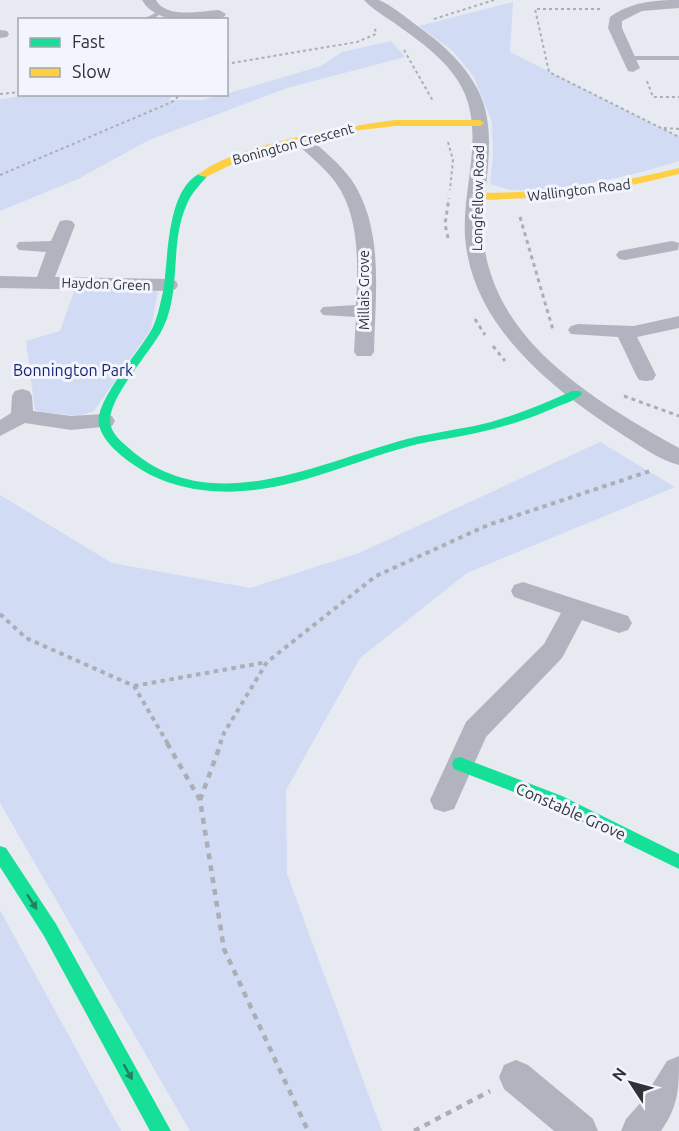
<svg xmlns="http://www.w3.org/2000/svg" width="679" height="1131" viewBox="0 0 679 1131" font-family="Ubuntu,sans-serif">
<rect width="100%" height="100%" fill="#e7eaf1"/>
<!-- green -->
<g fill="#d2dbf4">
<path d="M513 2 510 52 679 137V161C633 176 561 192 513 190 505 189 497 186 490 184L493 156 492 122 474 77 453 51 419 26Z"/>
<polygon points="391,41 405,57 287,88 149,140 78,179 0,211 0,99 41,94 174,94 169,100 202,100 226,94 321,66 342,52"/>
<polygon points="75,289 151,290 158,292 151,329 94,411 79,416 41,412 35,410 26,341 60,331"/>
<polygon points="600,442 675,487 467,573 360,658 286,790 287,874 382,1131 190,1131 0,803 0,495 112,563 250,588 359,553"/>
<polygon points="0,910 121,1131 0,1131"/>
</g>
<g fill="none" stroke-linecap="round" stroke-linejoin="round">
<!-- path-far3 -->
<g stroke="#abaeb5" stroke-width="2" stroke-dasharray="3 3" stroke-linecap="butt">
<polyline points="600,9 535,9 549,72 679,137"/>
<polyline points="434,19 494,0"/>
<polyline points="404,50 433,101"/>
<polyline points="226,64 357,42 376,34 375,30 378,29"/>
<polyline points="647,81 653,97 679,97"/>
<polyline points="0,94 20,92"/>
<polyline points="664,128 679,129"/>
<polyline points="448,142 453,160 450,190"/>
<polyline points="0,175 172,102 181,94"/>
</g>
<!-- path-far2 -->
<g stroke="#abaeb5" stroke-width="3" stroke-dasharray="4 4" stroke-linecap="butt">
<polyline points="520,217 553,330"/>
<polyline points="448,238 445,224 449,198"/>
<polyline points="475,319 485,335"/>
<polyline points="493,346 505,361"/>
<polyline points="624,396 679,416"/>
</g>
<!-- path-far1 -->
<g stroke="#abaeb5" stroke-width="4" stroke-dasharray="4.5 4.5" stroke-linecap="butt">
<polyline points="0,614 26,638 134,686 168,744"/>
<polyline points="134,686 267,662"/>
<polyline points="220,744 224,733 267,662 376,576 488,525 653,470"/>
</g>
<!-- path -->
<g stroke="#abaeb5" stroke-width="4.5" stroke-dasharray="6 6" stroke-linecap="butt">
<polyline points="167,743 200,800 224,949 308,1131"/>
<polyline points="200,800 221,743"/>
<polyline points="414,1131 490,1091"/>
</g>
<!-- lane -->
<g fill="#b1b4bf" fill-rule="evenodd">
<polygon points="159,11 164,12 151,20 142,20"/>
<rect x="625" y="56" width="54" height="4"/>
</g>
<!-- street -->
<g fill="#b1b4bf" fill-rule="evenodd">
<path d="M142 0H156C166 19 201 11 219 10L226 14 224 17C199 23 156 25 142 0Z"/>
<path d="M364 0C368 0 374 0 378 0 388 2 413 23 423 30 445 46 465 65 478 90 500 134 482 186 483 233 484 258 493 285 505 306 540 369 618 414 679 448V465C659 460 641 446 623 435 553 390 471 326 465 236 462 188 484 138 464 92 450 61 419 41 393 22 383 15 372 9 364 0Z"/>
<path d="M679 0V8L642 11 622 21V28L640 68 633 72 628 71 608 28 610 17C631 2 654 0 679 0Z"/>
<polygon points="0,30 7,31 9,34 7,37 0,38"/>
<path d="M302 135 308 137C323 150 339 163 351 179 385 229 375 295 374 352L371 356H357L354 352 356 317 323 315 320 311 323 307 356 305C358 265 360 217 336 183 325 168 310 156 296 143L294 140Z"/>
<polygon points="66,220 72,221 75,225 55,277 169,279 176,281 178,285 176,289 169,291 0,288 0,276 37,277 46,252 19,250 16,246 19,242 51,241 60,221"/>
<polygon points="672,241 679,243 678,250 625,260 619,259 616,255 619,251"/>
<polygon points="679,316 679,328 637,337 656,375 653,380 646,381 639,380 636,375 618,337 571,334 568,330 571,326 578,324 634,326"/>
<polygon points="22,389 29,391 32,396 33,411 71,416 104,414 112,416 115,421 112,426 71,430 25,423 0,436 0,420 11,413 12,396 15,391"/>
<polygon points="523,582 628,616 632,623 628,630 619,633 582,620 562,658 486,737 454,809 444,812 434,809 430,800 466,722 544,644 561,613 514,597 511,591 514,585"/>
<path d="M679 1056C679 1089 679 1105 661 1131H621L626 1119 642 1101 667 1061Z"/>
<polygon points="516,1060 528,1065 593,1119 598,1131 554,1131 504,1089 499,1077 504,1065"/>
</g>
<!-- fast -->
<g fill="#16e098" fill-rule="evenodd">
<path d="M203 172 208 175C200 185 192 192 187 204 169 243 182 289 163 328 151 352 109 396 110 422 111 434 123 443 131 450 212 520 320 462 407 439 435 432 464 429 491 422 519 414 546 403 572 391H580L582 394C575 401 563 404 554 408 533 417 511 425 489 430 466 436 442 439 418 444 345 462 279 500 202 490 178 487 154 479 134 465 121 456 103 442 99 425 93 402 142 349 153 327 158 316 160 304 163 292 169 259 165 187 203 172Z"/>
<polygon points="460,757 562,796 679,854 679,869 550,806 454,769 452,764 454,759"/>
<polygon points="0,846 6,848 56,924 171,1131 150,1131 44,936 0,867"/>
</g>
<!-- slow -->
<g fill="#ffcf43" fill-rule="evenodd">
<path d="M395 120H480L484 123 480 126H395L353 131 249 156 206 177 198 175C230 145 350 126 395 120Z"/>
<path d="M679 168V174C622 189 566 197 508 199 497 199 479 202 471 196L476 193C545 193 612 185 679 168Z"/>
</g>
</g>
<!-- one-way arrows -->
<defs><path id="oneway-solid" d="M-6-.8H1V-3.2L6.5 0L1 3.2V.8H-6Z" transform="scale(1.5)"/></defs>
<g fill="#248063">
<use href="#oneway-solid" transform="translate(32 902) rotate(57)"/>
<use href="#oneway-solid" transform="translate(128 1072) rotate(61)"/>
</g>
<g text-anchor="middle" stroke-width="6" stroke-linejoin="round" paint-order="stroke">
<!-- far-street labels -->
<g font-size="14" fill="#303237" stroke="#f2f5fd">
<text transform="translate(293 144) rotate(-15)" y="5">Bonington Crescent</text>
<text transform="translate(579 190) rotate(-7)" y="5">Wallington Road</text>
<text transform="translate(478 198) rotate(-89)" y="5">Longfellow Road</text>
<text transform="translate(106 284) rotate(2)" y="5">Haydon Green</text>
<text transform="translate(364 290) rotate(-90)" y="5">Millais Grove</text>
</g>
<!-- park labels -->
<g font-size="16" fill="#141f6c" stroke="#f2f5fd">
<text x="73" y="376">Bonnington Park</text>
</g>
<!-- street labels -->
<g font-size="16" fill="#303237" stroke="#f2f5fd">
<text transform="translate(571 811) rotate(24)" y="6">Constable Grove</text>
</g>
</g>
<!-- legend -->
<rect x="18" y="18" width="210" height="78" fill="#f2f5fd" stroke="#a4a7ae" stroke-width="1.5"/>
<rect x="30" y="38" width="30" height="9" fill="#16e098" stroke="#a4a7ae" stroke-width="1.5"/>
<text x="72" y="48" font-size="18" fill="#303237">Fast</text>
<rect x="30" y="68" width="30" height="9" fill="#ffcf43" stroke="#a4a7ae" stroke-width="1.5"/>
<text x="72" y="78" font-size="18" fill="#303237">Slow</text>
<!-- north arrow -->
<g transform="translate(631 1083) rotate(306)" stroke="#f2f5fd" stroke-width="4.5" paint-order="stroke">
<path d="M0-4.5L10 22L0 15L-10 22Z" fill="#303237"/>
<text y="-9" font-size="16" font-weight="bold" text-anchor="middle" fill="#303237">N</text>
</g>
</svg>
